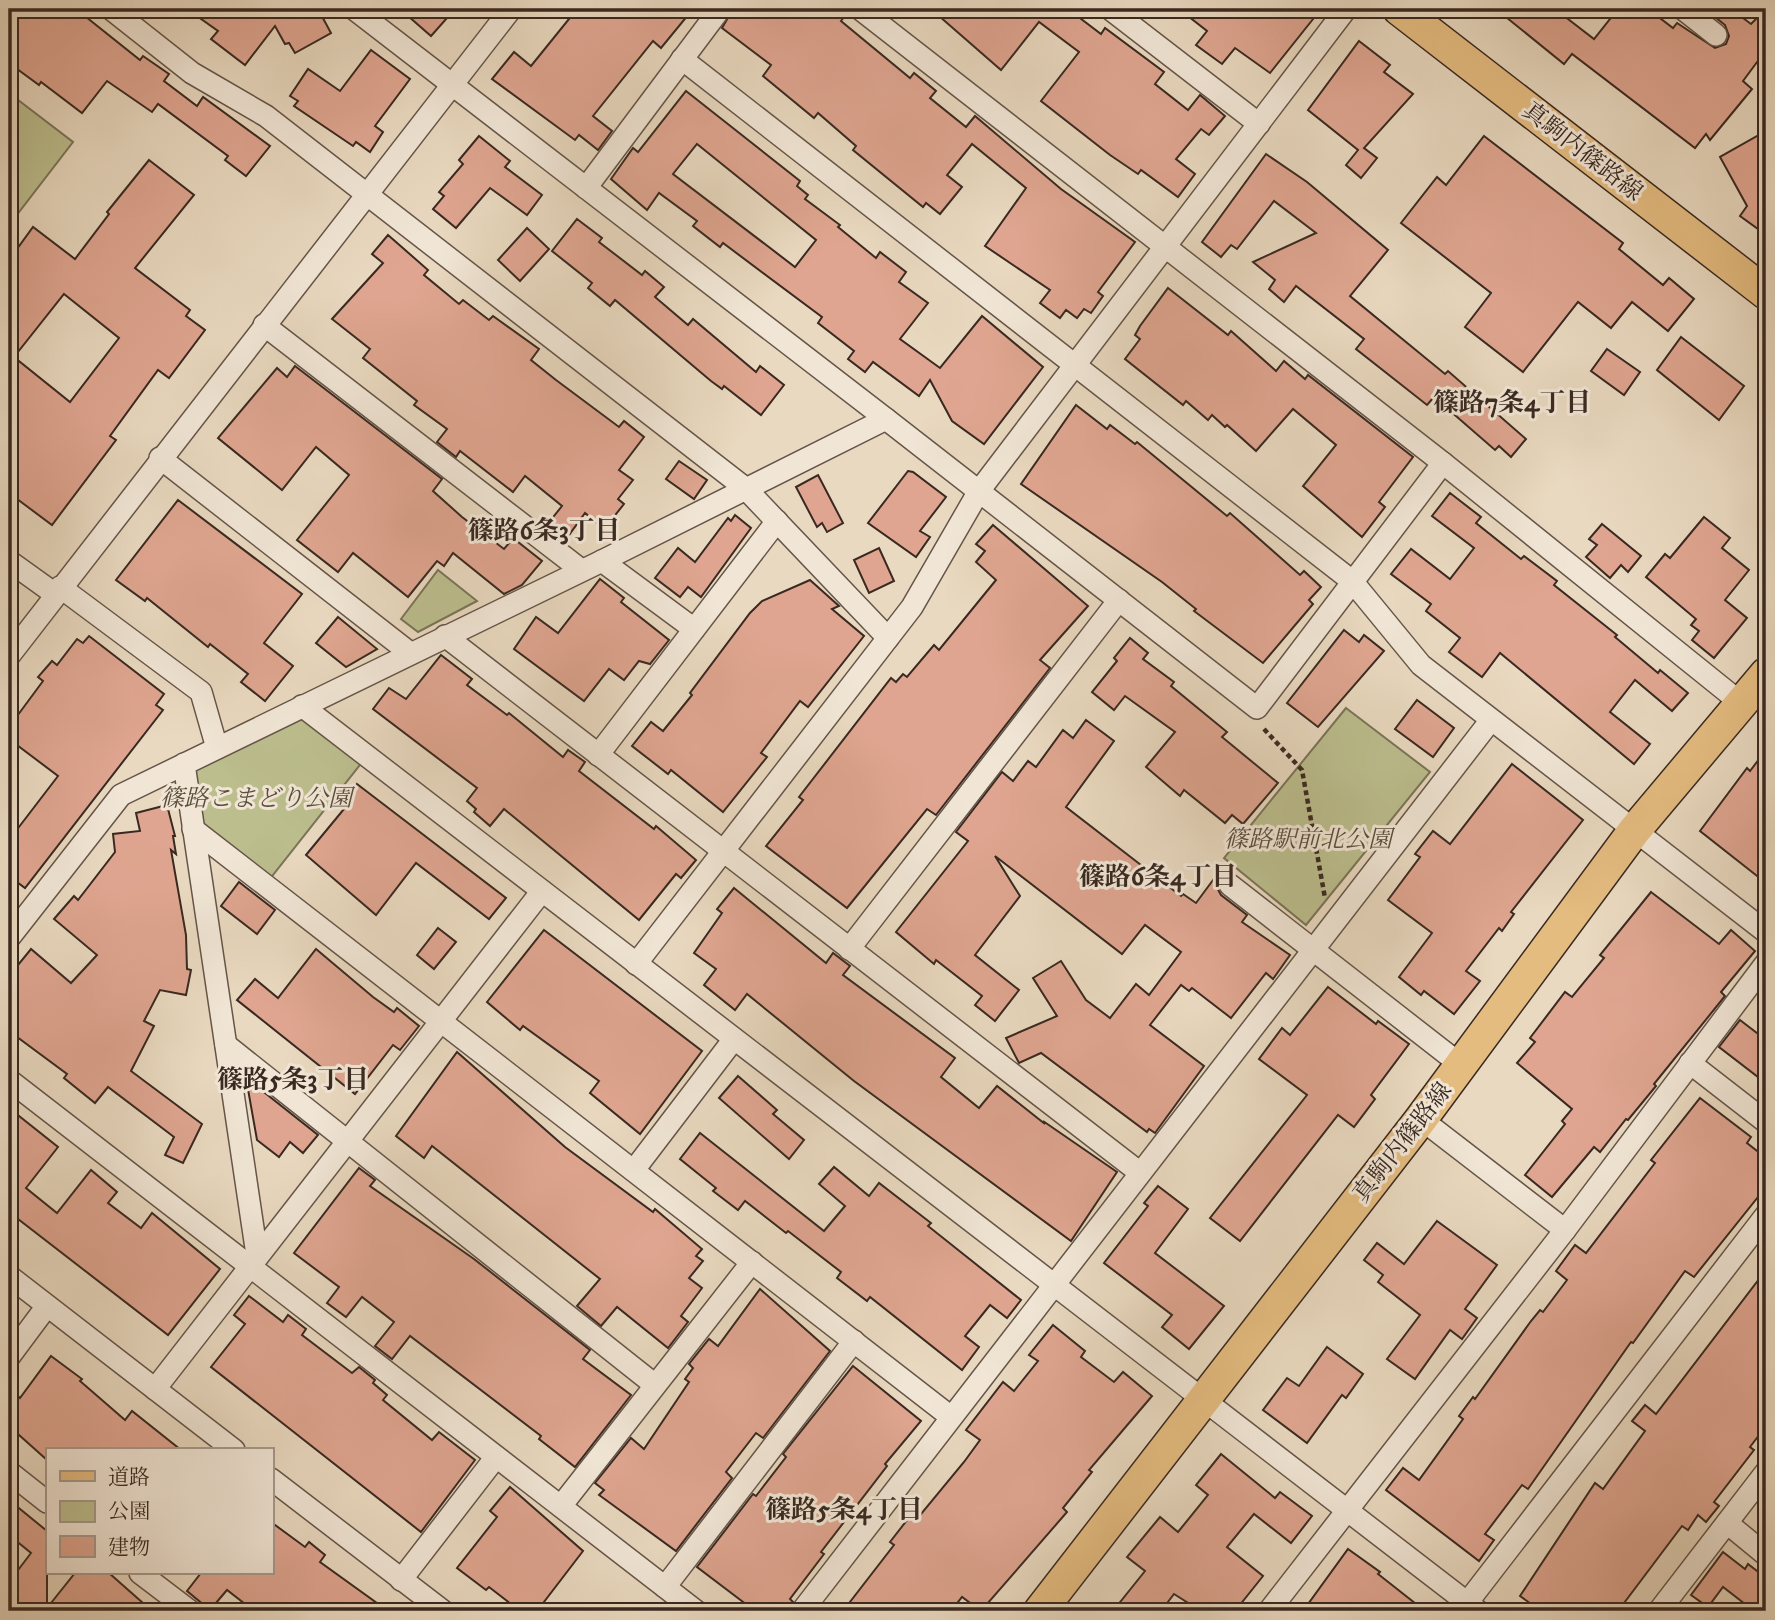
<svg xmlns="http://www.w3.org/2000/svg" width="1775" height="1620" viewBox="0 0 1775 1620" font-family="'IM FELL DW Pica','Noto Serif JP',serif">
<rect width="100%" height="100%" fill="#e9d9c0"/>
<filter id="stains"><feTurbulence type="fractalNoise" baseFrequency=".00286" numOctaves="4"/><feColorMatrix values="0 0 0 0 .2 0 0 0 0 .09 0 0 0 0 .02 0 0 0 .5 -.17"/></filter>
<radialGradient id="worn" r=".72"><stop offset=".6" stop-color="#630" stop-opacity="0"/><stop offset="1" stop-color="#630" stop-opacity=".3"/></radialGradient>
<!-- green -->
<g fill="#bcbe8e" stroke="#7a7458" stroke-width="2">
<polygon points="9,93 73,142 9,225"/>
<polygon points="438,570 477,601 418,632 401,619"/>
<polygon points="302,706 367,756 265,885 193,829 184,764"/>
<polygon points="1346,708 1430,772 1306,925 1224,858"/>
</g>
<!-- building -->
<g fill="#dfa590" stroke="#392921" stroke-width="2" fill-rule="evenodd">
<polygon points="9,9 76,9 140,60 143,56 169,74 164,81 197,106 203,97 270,146 246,176 225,160 228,156 158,104 152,112 107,81 82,113 41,82 39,85 9,63"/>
<polygon points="187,9 299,9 304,17 318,9 331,33 295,53 289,43 285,44 275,26 245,65 211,39 218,31"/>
<polygon points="400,9 455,9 431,36"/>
<polygon points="577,9 693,9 661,48 653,41 593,116 612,131 598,150 579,135 575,140 492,79 514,52 531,66"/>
<polygon points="733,9 833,9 844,17 841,21 910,78 914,73 936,91 930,98 966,127 975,116 1061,189 1135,242 1098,292 1103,296 1091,313 1084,309 1077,318 1066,310 1060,318 1040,303 1050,290 985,246 1026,188 972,144 947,175 962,187 940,214 926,203 923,207 853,150 856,146 818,113 814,118 763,76 771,65 722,28"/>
<polygon points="931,9 1068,9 1101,34 1105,28 1164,72 1155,84 1188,110 1200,95 1225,116 1209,135 1201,129 1176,159 1195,174 1178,197 1141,170 1138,174 1110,155 1041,101 1079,52 1039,22 1001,70"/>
<polygon points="1179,9 1321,9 1270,73 1235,48 1222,64 1196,45 1207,31"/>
<polygon points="1496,9 1555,9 1594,39 1618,9 1648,9 1673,28 1677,23 1715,48 1726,44 1729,36 1725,25 1710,13 1713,9 1731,9 1751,24 1766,9 1766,50 1743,81 1752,89 1710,140 1706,134 1695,148 1572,54 1564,64"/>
<polygon points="1359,41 1390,65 1384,72 1413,94 1364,148 1377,158 1361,178 1346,165 1358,150 1308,110"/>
<polygon points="371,50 410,79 375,126 383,132 370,152 356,142 353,146 294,106 298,101 290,96 308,69 340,91"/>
<path d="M686 91 800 181 797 186 808 195 805 199 840 225 838 227 876 258 880 252 906 272 899 282 928 303 900 339 940 368 982 316 1043 367 984 444 952 421 930 380 919 396 873 362 865 372 848 359 854 351 818 323 822 317 723 243 720 247 693 226 697 221 659 193 647 210 611 179 633 148 638 152ZM697 144 816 240 795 267 673 174Z"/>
<polygon points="1766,131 1766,239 1762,232 1740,216 1747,206 1720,157"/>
<polygon points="479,136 510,161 505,167 542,195 527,215 490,188 456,228 433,209 444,196 439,192 463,164 459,160"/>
<polygon points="1484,136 1623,243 1619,249 1663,285 1669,278 1694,299 1668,331 1632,302 1611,328 1578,302 1523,372 1465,327 1491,293 1401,223 1437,177 1446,185"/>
<polygon points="1266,154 1307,182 1388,250 1350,296 1445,374 1448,371 1526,439 1511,457 1499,446 1495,450 1434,397 1427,405 1356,349 1364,339 1296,286 1284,302 1269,289 1275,280 1253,262 1316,233 1274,201 1237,249 1231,245 1221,257 1202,242"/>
<path d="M149 160 194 195 135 268 190 310 186 316 205 330 169 378 158 370 110 436 116 440 52 525 9 493V260L33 227 75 259 109 214 107 212ZM64 294 119 338 70 402 14 357Z"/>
<polygon points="577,219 602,238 599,242 642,275 645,271 664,287 655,297 688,325 693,319 756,372 760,366 784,385 761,415 724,386 722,389 711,381 615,300 610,306 588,288 592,283 552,251"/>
<polygon points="527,228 549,249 520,281 498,260"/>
<polygon points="388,235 428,270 424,275 459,304 463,300 489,320 493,316 539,349 531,360 556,380 619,427 624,421 644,437 619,470 633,480 618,499 624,504 604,529 585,513 569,535 550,521 562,506 525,476 513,492 460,451 456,457 437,442 447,429 414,405 417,401 363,358 370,349 332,319 383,263 372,254"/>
<polygon points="1168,288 1228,335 1231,331 1276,371 1284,361 1305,379 1308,375 1413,457 1379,502 1385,507 1362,537 1303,486 1336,445 1293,409 1256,451 1227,425 1225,427 1212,415 1208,420 1186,401 1183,405 1125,359 1140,339 1135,335 1140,326"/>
<polygon points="1681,337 1744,386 1719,420 1657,370"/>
<polygon points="1607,349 1640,372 1624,395 1591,371"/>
<polygon points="295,366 442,479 433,491 462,517 504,549 510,542 518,542 542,561 522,585 504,594 453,553 444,566 437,561 408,597 353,553 338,572 297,540 349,475 316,447 282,490 218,438 277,368 287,377"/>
<polygon points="1076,405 1107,429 1110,425 1135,444 1137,442 1227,516 1230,513 1300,575 1304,571 1321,587 1309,600 1313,604 1263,663 1194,611 1196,609 1162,582 1021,484"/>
<polygon points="679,461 707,480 694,499 666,479"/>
<polygon points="908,471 913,472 946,497 920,531 930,537 916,557 868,523"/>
<polygon points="818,475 843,523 827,532 822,523 817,527 796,487"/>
<polygon points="1450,493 1481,517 1476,523 1521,559 1524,556 1557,581 1554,585 1617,635 1615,637 1658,673 1660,670 1688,693 1672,711 1635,680 1610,712 1650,744 1634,764 1500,653 1482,677 1449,652 1460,638 1426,611 1431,604 1391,574 1411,549 1450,579 1474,548 1432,516"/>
<polygon points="178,500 302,594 264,643 293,666 265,701 241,682 248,674 210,644 208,647 147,598 145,601 116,580"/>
<polygon points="735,515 751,528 701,597 688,587 680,597 655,578 678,548 695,562 728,518 731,521"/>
<polygon points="1704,517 1730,538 1722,548 1749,570 1725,600 1747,618 1714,658 1692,640 1699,631 1691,625 1696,619 1646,577 1665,554 1670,558"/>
<polygon points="1602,524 1641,556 1628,572 1621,565 1610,578 1586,557 1597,545 1589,539"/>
<polygon points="993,525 1088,606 1040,660 1050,668 936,815 927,809 847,908 766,846 803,800 799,797 891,678 896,682 903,674 907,677 934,645 939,650 996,580 976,562 985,551 976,544"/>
<polygon points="879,548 894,581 869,593 854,560"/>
<polygon points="600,579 624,598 621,602 669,640 650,664 639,661 624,680 609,669 584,701 514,649 536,617 558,633"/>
<polygon points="810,580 839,606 832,609 864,636 808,707 800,701 761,753 767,757 723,812 671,770 668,774 632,746 651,722 663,731 692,695 690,693 750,613 762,601"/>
<polygon points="338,617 377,649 346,667 316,643"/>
<polygon points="1344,630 1359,642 1364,635 1384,651 1318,727 1287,703"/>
<polygon points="89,636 164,694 156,705 163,710 25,888 9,876 9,840 58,776 9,739 9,727 43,681 38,677 52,661 57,665 77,639 83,643"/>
<polygon points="1130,638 1148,653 1143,659 1174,682 1171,686 1227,732 1222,737 1278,783 1243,824 1232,815 1225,823 1184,790 1180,796 1146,767 1175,732 1125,696 1114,710 1092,692 1117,661 1114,658"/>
<polygon points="441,655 472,679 467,685 507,715 509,713 563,757 568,750 585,762 579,771 654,829 656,826 696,860 681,878 676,874 639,920 504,809 490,826 474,812 476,809 467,801 477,788 373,709 389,688 406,699"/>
<polygon points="1417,700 1454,728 1433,757 1395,729"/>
<polygon points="1086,720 1114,741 1066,807 1181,896 1183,894 1196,903 1213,880 1221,895 1247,915 1242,922 1290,955 1273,979 1266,973 1231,1018 1192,988 1189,991 1181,985 1150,1025 1204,1066 1155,1133 1149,1129 1147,1132 1041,1053 1019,1063 1006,1038 1057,1016 1033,978 1061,961 1086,1000 1110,1018 1136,984 1149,995 1181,952 1145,925 1122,954 995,856 1020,896 975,955 1019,990 995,1021 975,1005 982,996 936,960 934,964 896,932 968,841 956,832 1002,772 1013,781 1028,761 1036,767 1063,730 1073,738"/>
<polygon points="1766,750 1766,883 1700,831 1747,768 1750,771"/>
<polygon points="1512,764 1583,820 1511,912 1514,914 1502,931 1499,928 1466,971 1480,981 1454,1014 1424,991 1421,995 1399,977 1432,933 1388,900 1420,857 1415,854 1433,831 1450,844"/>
<polygon points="357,784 506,898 489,919 416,863 376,915 306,855 344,809 340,805"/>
<polygon points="167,805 175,836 173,836 176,854 171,850 186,935 187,969 191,970 186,995 160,990 144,1021 154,1026 131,1071 202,1124 183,1163 165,1155 174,1137 108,1087 95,1103 64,1078 67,1074 9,1031 9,976 31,949 71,983 97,955 54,919 74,896 78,900 115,852 113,834 140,831 136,813"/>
<polygon points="239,882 275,910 257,934 221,906"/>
<polygon points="734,888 826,963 833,953 850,966 843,975 955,1058 941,1077 979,1108 997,1086 1045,1124 1043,1121 1117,1172 1071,1241 854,1081 747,994 735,1010 704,985 716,969 694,953 722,913 717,909"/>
<polygon points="1651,892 1719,944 1731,930 1755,951 1721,992 1725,996 1654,1084 1656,1086 1628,1120 1626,1119 1600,1152 1594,1147 1552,1197 1525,1175 1565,1124 1562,1121 1572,1109 1517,1063 1535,1042 1530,1038 1565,992 1572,997 1604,958 1600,955"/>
<polygon points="438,928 456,942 434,969 417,955"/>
<polygon points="544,930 702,1051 640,1134 590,1093 599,1081 523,1026 520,1030 487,1002"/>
<polygon points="316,949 373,997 394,1012 397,1008 419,1026 400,1050 393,1045 355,1094 237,1000 255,979 278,998"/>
<polygon points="1328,987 1376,1024 1378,1021 1409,1044 1371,1095 1375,1099 1354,1127 1338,1115 1240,1241 1210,1218 1307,1095 1259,1059 1282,1028 1290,1035"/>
<polygon points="1740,1020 1766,1040 1766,1066 1758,1077 1719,1047"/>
<polygon points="457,1052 565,1147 653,1212 655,1209 702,1249 696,1256 703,1261 689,1278 702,1288 681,1316 688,1322 668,1348 617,1307 601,1326 577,1306 600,1279 432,1146 424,1158 396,1136"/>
<polygon points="738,1076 777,1110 773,1114 804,1140 789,1159 719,1098"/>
<polygon points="246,1078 318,1135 303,1153 290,1142 279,1157 257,1140"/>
<polygon points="1700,1098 1751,1137 1747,1143 1766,1158 1766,1187 1694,1277 1685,1271 1633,1343 1631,1342 1528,1489 1522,1485 1485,1534 1494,1540 1479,1561 1386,1490 1403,1468 1419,1480 1463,1419 1459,1416 1473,1397 1475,1399 1531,1321 1540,1310 1543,1312 1567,1280 1556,1271 1575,1245 1586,1253 1655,1163 1651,1160"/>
<polygon points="9,1108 58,1147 26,1188 57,1213 91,1170 117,1192 108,1203 141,1228 152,1213 220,1269 168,1335 9,1212"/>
<polygon points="700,1133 824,1231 845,1206 819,1184 834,1167 869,1196 879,1183 931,1223 928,1226 1021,1300 1007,1318 990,1305 965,1336 979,1347 962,1370 870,1297 867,1301 837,1278 841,1272 788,1231 786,1233 745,1201 738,1210 713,1191 716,1188 680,1159"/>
<polygon points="359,1168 375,1180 370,1186 474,1259 590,1350 583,1359 631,1395 575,1467 539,1439 541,1436 410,1336 392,1359 375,1346 394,1322 362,1297 346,1317 327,1303 339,1287 294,1253"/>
<polygon points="1158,1186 1188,1209 1155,1253 1224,1306 1189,1349 1162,1327 1172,1315 1104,1263 1148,1206 1144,1203"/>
<polygon points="1437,1221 1497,1265 1465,1309 1477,1318 1462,1339 1450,1330 1415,1379 1387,1359 1420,1315 1378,1282 1383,1275 1364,1260 1377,1243 1404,1264"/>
<polygon points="1766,1270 1766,1426 1750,1447 1754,1450 1714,1502 1719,1506 1706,1522 1698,1515 1688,1530 1682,1526 1618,1611 1541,1611 1520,1596 1595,1483 1603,1489 1645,1431 1632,1421 1645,1405 1656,1414"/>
<polygon points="760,1289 830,1351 763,1438 756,1433 726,1472 732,1478 676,1551 599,1495 604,1490 595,1483 631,1438 644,1449 689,1382 685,1379 693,1368 689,1364 709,1339 718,1346"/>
<polygon points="249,1296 283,1322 288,1315 306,1329 302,1335 352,1373 359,1367 375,1380 373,1383 387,1395 383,1400 432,1440 439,1432 475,1460 421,1532 211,1367 245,1324 234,1315"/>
<polygon points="1053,1325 1085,1351 1081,1357 1114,1382 1123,1372 1152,1396 1089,1470 1092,1472 1063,1508 1067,1512 981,1611 962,1597 951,1611 843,1611 894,1545 890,1542 911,1515 917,1519 964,1462 980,1440 966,1430 1003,1382 1014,1391 1038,1361 1029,1355"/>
<polygon points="1327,1347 1363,1374 1346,1398 1342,1395 1307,1443 1263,1410 1287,1378 1299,1386"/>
<polygon points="51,1356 82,1379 80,1381 125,1420 132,1411 181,1450 47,1450 47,1460 9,1426 9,1408 18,1396 20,1398"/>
<polygon points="853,1366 921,1421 885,1464 887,1466 821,1552 824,1554 790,1599 793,1602 789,1611 755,1611 697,1567 753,1494 756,1496 786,1457 783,1454"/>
<polygon points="1221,1454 1275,1498 1280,1492 1312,1516 1291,1543 1254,1514 1227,1547 1263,1576 1235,1611 1201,1611 1174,1594 1161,1611 1113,1611 1145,1571 1127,1557 1160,1517 1178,1532 1208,1495 1196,1485"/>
<polygon points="510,1487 583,1551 537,1611 520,1611 489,1587 486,1590 457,1568 497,1517 490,1511"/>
<polygon points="9,1500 47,1531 47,1608 75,1573 109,1573 152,1611 9,1611 9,1582 31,1553 9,1535"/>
<polygon points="271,1522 305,1547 309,1542 325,1555 320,1562 388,1611 254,1611 227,1590 210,1610 187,1591 201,1573 271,1573"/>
<polygon points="1348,1549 1380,1572 1378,1574 1425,1611 1303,1611"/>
<polygon points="1723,1552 1745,1569 1748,1564 1766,1578 1766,1611 1754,1611 1723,1587 1708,1607 1691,1595"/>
</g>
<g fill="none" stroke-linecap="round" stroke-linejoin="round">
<!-- street casing -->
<g stroke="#655549" stroke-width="24">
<g id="street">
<polyline points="111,9 192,73 266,116 745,488 888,638"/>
<polyline points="860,9 1443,463 1741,703"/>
<polyline points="1110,9 1259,124"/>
<polyline points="1683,9 1716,35"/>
<polyline points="682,59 1352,581 1421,665 1766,932"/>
<polyline points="586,188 720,9"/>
<polyline points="264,325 580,569"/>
<polyline points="886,419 1257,708 1443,463"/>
<polyline points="160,458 410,653"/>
<polyline points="9,561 55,594"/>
<polyline points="602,561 694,629"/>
<polyline points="60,587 201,692 217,748"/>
<polyline points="445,636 1139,1172"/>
<polyline points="9,656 511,9"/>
<polyline points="302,706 1478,1611"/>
<polyline points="598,755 777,521"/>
<polyline points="184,764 257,1255"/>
<polyline points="193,829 951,1417"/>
<polyline points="1230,885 1461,1065"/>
<polyline points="9,938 121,795 602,561 886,419 354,9"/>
<polyline points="849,949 1119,600"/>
<polyline points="636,964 912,607 979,491 1346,9"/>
<polyline points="226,1045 655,1385"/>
<polyline points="1690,1063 1766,1122"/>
<polyline points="9,1080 696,1611"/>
<polyline points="1421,1119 1565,1230"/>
<polyline points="634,1170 734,1039"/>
<polyline points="9,1276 234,1450"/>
<polyline points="9,1357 47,1306"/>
<polyline points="155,1389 542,891"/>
<polyline points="9,1472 47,1502"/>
<polyline points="271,1479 443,1611"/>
<polyline points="561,1506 752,1262"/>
<polyline points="1727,1523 1766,1555"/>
<polyline points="140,1573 190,1611"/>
<polyline points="401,1580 496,1457"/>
<polyline points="665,1587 854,1341"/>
<polyline points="1467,1603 1766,1215"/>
<polyline points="802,1611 1491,720"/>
<polyline points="1269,1611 1565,1230 1766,963"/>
<polyline points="1659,1611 1766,1472"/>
</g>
</g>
<!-- primary casing -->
<g stroke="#392921" stroke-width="35">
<g id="primary">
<polyline points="1399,9 1766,293"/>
<polyline points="1040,1611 1421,1119 1634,831 1766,674"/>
</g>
</g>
<!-- path -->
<polyline stroke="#392921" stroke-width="4.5" stroke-dasharray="5 3.5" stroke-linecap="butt" points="1264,729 1302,770 1325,898"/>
<!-- street -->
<use href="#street" stroke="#f1e6d6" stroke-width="21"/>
<!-- primary -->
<use href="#primary" stroke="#e4bc80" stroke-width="32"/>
</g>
<g text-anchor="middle" stroke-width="6" stroke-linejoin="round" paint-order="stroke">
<!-- street labels -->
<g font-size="24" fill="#392921" stroke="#f1e6d6">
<text transform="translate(1583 151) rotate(38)" y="8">真駒内篠路線</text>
<text transform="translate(1402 1142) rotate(-52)" y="8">真駒内篠路線</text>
</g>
<!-- park labels -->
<g font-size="24" font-style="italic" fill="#5a4e3c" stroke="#f1e6d6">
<text x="256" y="806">篠路こまどり公園</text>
<text x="1308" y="847">篠路駅前北公園</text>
</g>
<!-- neighbourhood labels -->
<g font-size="26" font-weight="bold" fill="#392921" stroke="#f1e6d6">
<text x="1512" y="411">篠路7条4丁目</text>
<text x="544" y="539">篠路6条3丁目</text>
<text x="1158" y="885">篠路6条4丁目</text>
<text x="293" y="1088">篠路5条3丁目</text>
<text x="844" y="1518">篠路5条4丁目</text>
</g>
</g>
<!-- margin -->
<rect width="1775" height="1620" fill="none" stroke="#e9d9c0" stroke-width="35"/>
<rect x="10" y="10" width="1754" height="1599" fill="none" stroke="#392921" stroke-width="3.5"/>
<rect x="18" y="18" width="1740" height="1585" fill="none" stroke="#392921" stroke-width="2"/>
<!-- legend -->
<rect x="46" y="1448" width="228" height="126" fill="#f1e6d6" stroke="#a79a8e" stroke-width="2"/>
<rect x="60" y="1471" width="35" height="10" fill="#e4bc80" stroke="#a79a8e" stroke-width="2"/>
<text x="108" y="1484" font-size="21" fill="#392921">道路</text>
<rect x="60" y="1501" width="35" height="21" fill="#bcbe8e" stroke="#a79a8e" stroke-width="2"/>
<text x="108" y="1518" font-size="21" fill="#392921">公園</text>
<rect x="60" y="1536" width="35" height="21" fill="#dfa590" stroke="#a79a8e" stroke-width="2"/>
<text x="108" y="1554" font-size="21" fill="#392921">建物</text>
<rect width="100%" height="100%" filter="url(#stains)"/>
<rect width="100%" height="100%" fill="url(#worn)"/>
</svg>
